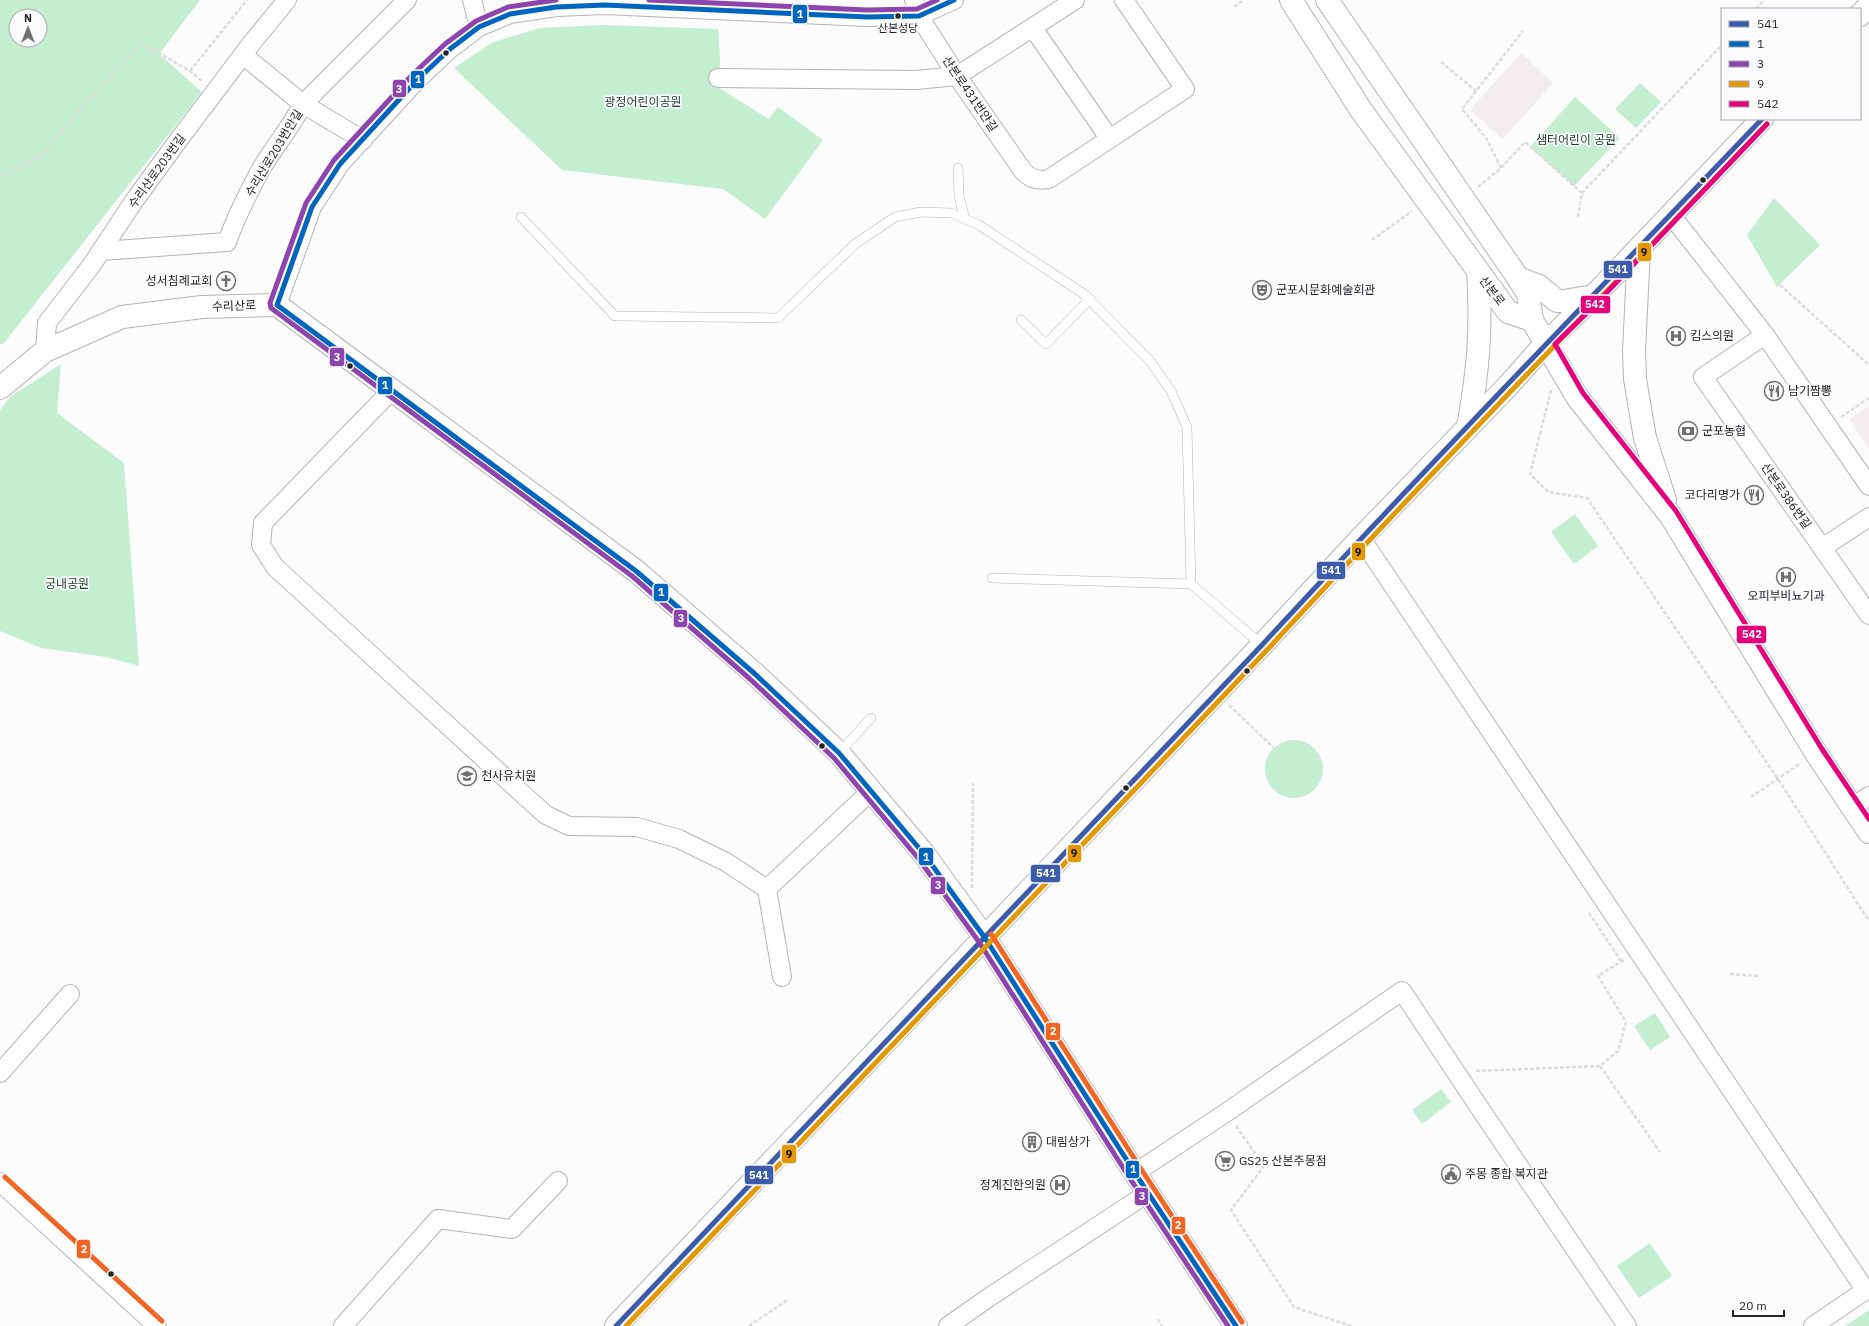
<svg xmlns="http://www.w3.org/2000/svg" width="1869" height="1326" viewBox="0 0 1869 1326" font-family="'IBM Plex Sans','Noto Sans KR',sans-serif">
<rect width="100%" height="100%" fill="#fcfcfd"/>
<!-- education -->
<g fill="#f4ecee">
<polygon points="1521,53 1553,83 1503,139 1470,110"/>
<polygon points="1869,406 1869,449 1849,419"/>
</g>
<!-- green -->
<g fill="#c3eecf" fill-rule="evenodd">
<path d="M0 0H200L159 54 202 92 4 343 0 345ZM16 16H40V40H16Z"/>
<polygon points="603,25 718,29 720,57 719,88 769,119 778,107 823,140 765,219 723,189 562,170 454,68 493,42 540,28"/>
<polygon points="1640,83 1661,102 1636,128 1615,109"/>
<polygon points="1575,97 1620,138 1574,186 1530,147"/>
<polygon points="1774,198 1820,245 1777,287 1747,235"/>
<polygon points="61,364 57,413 124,463 139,666 106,657 41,648 0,631 0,410 10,397"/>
<polygon points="1575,514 1598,546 1574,564 1551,532"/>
<circle cx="1294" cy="769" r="29"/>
<polygon points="1655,1013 1670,1037 1650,1050 1634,1026"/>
<polygon points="1441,1089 1451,1102 1422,1124 1412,1110"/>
<polygon points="1650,1243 1672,1276 1639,1298 1617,1266"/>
<polygon points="1869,1310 1869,1326 1845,1326"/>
</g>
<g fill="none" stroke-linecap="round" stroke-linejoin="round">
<!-- service casing -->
<g stroke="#b4b4b6" stroke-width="10">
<g id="service">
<polyline points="958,168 959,196 965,219"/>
<polyline points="521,217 615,316 778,318 855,244 895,217 921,212 951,213 979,225 1084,294 1150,361 1171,391 1187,427 1191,584 1262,645"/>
<polyline points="1021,320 1046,344 1090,299"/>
<polyline points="992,578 1191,584"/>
<polyline points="839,753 871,718"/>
</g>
</g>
<!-- minor casing -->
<g stroke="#b4b4b6" stroke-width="20">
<g id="minor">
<polyline points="472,0 479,27"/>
<path d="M914 0 919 16 957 76 1023 171C1030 179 1038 181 1049 179L1185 89 1124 0"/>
<polyline points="1033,28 1109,138"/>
<polyline points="243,55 303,104 363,140"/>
<polyline points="718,78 916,80 957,76 1075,0"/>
<polyline points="1671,215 1765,335 1703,377 1869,615"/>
<path d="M101 251 227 242C236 217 248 193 261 169 274 147 291 127 303 104L407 0"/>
<polyline points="277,305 312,207 340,164 417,80 450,49 479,27 510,14 556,7 605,5 867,17 919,16 954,0"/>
<polyline points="1765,335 1869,486"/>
<polyline points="45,351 47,323 91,266 134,201 177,142 251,44 287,0"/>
<polyline points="392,390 263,523 261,545 275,567 527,798 546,815 569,826 637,827 679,839 726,862 767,889 870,792"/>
<polyline points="1361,538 1866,1291"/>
<polyline points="1822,548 1869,517"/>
<polyline points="1852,807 1869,796"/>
<polyline points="767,889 782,977"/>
<polyline points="0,1073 70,994"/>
<polyline points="1135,1173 1227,1112 1402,991 1483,1113 1627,1326"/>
<polyline points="0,1182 157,1326"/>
<polyline points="343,1326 438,1219 512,1229 558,1181"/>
<polyline points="948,1326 988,1298 1148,1193"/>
<polyline points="1813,1326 1869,1288"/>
</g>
</g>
<!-- tertiary casing -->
<g stroke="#b4b4b6" stroke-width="24">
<g id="tertiary">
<polyline points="1291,0 1361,110 1508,312 1532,320 1577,397 1670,515 1816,753 1869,832"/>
<polyline points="1327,0 1518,278 1528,294 1532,320"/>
<polyline points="1860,15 1869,6"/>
<polyline points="1639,249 1634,351 1635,379 1645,438 1665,500"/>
<polyline points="1518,278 1539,286 1557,301 1564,301 1593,296"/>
<polyline points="0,388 45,351 122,317 202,307 277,305 636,571 755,674 839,753 924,854 985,938 1135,1173 1236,1326"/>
<path d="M1468 427C1478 373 1482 327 1478 272"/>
<polyline points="616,1326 1262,645 1361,538 1507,387 1546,343 1587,303 1762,119"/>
</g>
</g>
<!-- path -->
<g stroke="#dcdcdd" stroke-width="2.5" stroke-dasharray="4 2" stroke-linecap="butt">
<polyline points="1234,7 1244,0"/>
<polyline points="1756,9 1764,0"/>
<polyline points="1441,62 1476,91"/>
<polyline points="190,71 247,0"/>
<polyline points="1501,168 1525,142 1582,193"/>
<polyline points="0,176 42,155 83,106 141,43 190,71 202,81"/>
<polyline points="1478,187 1501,168 1486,138 1462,109 1523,31"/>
<polyline points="1578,217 1582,193 1722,45"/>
<polyline points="1372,240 1412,211"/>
<polyline points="1780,285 1869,365"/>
<polyline points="1551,390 1530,474 1548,492 1587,498 1778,779 1869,921"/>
<polyline points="1841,417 1869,398"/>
<polyline points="1229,705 1274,748"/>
<polyline points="1751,797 1801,763"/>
<polyline points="972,888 973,783"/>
<polyline points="1589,913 1621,961"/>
<polyline points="1730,974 1758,976"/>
<polyline points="1600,1066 1660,1152"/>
<polyline points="1476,1071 1600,1066 1618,1051 1626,1022 1598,976 1624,960"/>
<polyline points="1236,1126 1264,1166 1231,1210 1294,1307 1351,1326"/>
<polyline points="1158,1319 1162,1326"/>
<polyline points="749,1326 789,1299"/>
</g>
<!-- service -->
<use href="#service" stroke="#fff" stroke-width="9"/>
<!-- minor -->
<use href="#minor" stroke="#fff" stroke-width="18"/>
<!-- tertiary -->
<use href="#tertiary" stroke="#fff" stroke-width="22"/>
<!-- bus-1 casing -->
<g stroke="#fbfbfe" stroke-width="8">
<path id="bus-1" d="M616 1326 1262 645C1426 467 1595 294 1762 119"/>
</g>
<!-- bus-2 casing -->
<g stroke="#fbfbfe" stroke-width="8">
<polyline id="bus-2" points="954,0 919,16 867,17 605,5 556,7 510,14 479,27 450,49 417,80 340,164 312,207 277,305 636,571 755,674 839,753 924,854 985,938 1135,1173 1236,1326"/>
</g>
<!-- bus-3 casing -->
<g stroke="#fbfbfe" stroke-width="8">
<g id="bus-3">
<polyline points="556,0 508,7 476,21 445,44 412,75 334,160 306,203 270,303 271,308 632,576 750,679 834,758 918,858 979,942 1129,1177 1228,1326"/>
<polyline points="649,0 867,10 917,9 937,0"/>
</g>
</g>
<!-- bus-4 casing -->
<g stroke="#fbfbfe" stroke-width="8">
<path id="bus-4" d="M626 1326 1267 650C1431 472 1600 299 1767 124"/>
</g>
<!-- bus-5 casing -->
<g stroke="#fbfbfe" stroke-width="8">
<polyline id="bus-5" points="1767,124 1592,308 1555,344 1583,393 1676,511 1822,749 1869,819"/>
</g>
<!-- bus-6 casing -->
<g stroke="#fbfbfe" stroke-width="8">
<g id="bus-6">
<polyline points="991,934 1141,1169 1242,1322"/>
<polyline points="5,1177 162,1321"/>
</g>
</g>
<!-- bus-1 -->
<use href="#bus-1" stroke="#3d5bab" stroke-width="5"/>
<!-- bus-2 -->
<use href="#bus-2" stroke="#0065bd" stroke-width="5"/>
<!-- bus-3 -->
<use href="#bus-3" stroke="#8e44ad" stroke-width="5"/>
<!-- bus-4 -->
<use href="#bus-4" stroke="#e29904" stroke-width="5"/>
<!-- bus-5 -->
<use href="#bus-5" stroke="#e5007d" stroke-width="5"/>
<!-- bus-6 -->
<use href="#bus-6" stroke="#f26522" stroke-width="5"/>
</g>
<!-- icons -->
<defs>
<g id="church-ring" transform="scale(1)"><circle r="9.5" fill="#fbfbfe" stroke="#707072" stroke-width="1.5"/><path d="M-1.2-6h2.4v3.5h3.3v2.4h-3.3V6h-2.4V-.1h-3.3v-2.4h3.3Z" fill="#707072"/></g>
<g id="theatre-ring" transform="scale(1)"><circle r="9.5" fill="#fbfbfe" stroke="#707072" stroke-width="1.5"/><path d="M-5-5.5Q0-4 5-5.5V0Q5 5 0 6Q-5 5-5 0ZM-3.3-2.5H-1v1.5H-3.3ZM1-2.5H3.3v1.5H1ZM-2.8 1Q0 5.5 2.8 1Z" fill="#707072"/></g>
<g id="hospital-ring" transform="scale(1)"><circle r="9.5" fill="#fbfbfe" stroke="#707072" stroke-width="1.5"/><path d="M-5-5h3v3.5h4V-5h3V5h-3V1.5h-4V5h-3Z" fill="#707072"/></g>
<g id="restaurant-ring" transform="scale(1)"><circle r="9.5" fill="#fbfbfe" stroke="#707072" stroke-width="1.5"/><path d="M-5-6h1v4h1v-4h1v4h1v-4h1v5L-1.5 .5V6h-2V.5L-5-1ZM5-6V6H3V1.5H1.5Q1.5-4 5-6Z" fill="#707072"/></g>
<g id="bank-ring" transform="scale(1)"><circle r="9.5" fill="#fbfbfe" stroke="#707072" stroke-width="1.5"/><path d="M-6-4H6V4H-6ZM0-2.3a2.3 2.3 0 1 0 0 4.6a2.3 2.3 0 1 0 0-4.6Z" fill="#707072"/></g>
<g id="school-ring" transform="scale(1)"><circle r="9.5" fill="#fbfbfe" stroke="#707072" stroke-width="1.5"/><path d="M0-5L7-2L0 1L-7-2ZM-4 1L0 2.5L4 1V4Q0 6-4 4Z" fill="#707072"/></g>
<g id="building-ring" transform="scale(1)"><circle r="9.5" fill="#fbfbfe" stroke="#707072" stroke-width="1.5"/><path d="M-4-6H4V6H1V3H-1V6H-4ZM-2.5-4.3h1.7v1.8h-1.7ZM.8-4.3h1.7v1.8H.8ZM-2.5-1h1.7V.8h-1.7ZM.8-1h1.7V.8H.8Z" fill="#707072"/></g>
<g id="supermarket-ring" transform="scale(1)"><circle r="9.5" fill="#fbfbfe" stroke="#707072" stroke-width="1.5"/><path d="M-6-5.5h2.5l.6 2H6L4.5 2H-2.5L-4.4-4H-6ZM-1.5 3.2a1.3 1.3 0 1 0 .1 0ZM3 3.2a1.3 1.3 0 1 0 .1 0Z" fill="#707072"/></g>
<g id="civic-ring" transform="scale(1)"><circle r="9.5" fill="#fbfbfe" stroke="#707072" stroke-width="1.5"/><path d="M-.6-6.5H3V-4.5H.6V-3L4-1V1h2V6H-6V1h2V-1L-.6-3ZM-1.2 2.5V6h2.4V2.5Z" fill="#707072"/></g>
</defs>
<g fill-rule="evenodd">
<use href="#church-ring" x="226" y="281"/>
<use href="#theatre-ring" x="1262" y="290"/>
<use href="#hospital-ring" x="1676" y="336"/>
<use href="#restaurant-ring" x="1774" y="391"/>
<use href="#bank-ring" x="1688" y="431"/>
<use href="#restaurant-ring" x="1754" y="495"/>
<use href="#hospital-ring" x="1786" y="577"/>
<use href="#school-ring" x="467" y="776"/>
<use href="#building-ring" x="1032" y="1142"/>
<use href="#supermarket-ring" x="1225" y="1161"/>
<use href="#civic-ring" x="1451" y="1174"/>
<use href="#hospital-ring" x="1060" y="1185"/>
</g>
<!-- markers -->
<g fill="#252427" stroke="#fbfbfe" stroke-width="1.5">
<circle cx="898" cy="16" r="3.5"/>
<circle cx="446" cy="53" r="3.5"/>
<circle cx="1703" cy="180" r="3.5"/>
<circle cx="350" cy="366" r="3.5"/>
<circle cx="1247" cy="671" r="3.5"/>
<circle cx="822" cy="746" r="3.5"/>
<circle cx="1126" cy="788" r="3.5"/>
<circle cx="111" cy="1274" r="3.5"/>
</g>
<g text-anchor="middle" stroke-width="3.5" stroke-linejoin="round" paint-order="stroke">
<!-- bus labels -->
<g font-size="11" fill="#252427" stroke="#fbfbfe">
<text x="898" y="32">산본성당</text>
</g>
<!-- street labels -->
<g font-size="12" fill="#252427" stroke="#fbfbfe">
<text transform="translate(970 94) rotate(56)" y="4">산본로431번안길</text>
<text transform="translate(274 153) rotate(-59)" y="4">수리산로203번안길</text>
<text transform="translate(157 171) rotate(-54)" y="4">수리산로203번길</text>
<text transform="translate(1492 291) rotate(53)" y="4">산본로</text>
<text transform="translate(234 306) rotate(-2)" y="4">수리산로</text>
<text transform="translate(1786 496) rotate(55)" y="4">산본로386번길</text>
</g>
<!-- park labels -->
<g font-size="12" fill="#1b3f26" stroke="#fbfbfe">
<text x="643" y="106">광정어린이공원</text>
<text x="1576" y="144">샘터어린이 공원</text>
<text x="67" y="588">궁내공원</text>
</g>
<!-- poi labels -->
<g font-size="12" fill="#252427" stroke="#fbfbfe" text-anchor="start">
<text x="212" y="285" text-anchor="end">성서침례교회</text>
<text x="1276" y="294">군포시문화예술회관</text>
<text x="1690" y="340">킴스의원</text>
<text x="1788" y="395">남기짬뽕</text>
<text x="1702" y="435">군포농협</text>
<text x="1740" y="499" text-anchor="end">코다리명가</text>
<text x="1786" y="600" text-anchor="middle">오피부비뇨기과</text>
<text x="481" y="780">천사유치원</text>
<text x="1046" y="1146">대림상가</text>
<text x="1239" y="1165">GS25 산본주몽점</text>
<text x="1465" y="1178">주몽 종합 복지관</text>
<text x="1046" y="1189" text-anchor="end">정계진한의원</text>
</g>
</g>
<g stroke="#fbfbfe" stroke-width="1.5">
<rect x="792" y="4" width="16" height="20" rx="4" fill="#0065bd"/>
<rect x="410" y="70" width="15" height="19" rx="4" fill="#0065bd"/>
<rect x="392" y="79" width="15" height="19" rx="4" fill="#8e44ad"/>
<rect x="1637" y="242" width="15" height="20" rx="4" fill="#e29904"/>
<rect x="1603" y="260" width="30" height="19" rx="4" fill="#3d5bab"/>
<rect x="1580" y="295" width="31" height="19" rx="4" fill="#e5007d"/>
<rect x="329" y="347" width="16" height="20" rx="4" fill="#8e44ad"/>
<rect x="377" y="376" width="16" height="19" rx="4" fill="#0065bd"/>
<rect x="1351" y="542" width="15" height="19" rx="4" fill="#e29904"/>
<rect x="1316" y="561" width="30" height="19" rx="4" fill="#3d5bab"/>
<rect x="653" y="583" width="16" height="19" rx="4" fill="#0065bd"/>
<rect x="673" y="609" width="15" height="19" rx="4" fill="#8e44ad"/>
<rect x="1736" y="625" width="31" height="19" rx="4" fill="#e5007d"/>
<rect x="1067" y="844" width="15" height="19" rx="4" fill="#e29904"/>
<rect x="918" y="847" width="16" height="19" rx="4" fill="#0065bd"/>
<rect x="1030" y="864" width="31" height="19" rx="4" fill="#3d5bab"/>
<rect x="930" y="876" width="16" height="19" rx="4" fill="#8e44ad"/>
<rect x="1045" y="1022" width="16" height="19" rx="4" fill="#f26522"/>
<rect x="781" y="1144" width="16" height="20" rx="4" fill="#e29904"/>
<rect x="1125" y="1160" width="15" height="19" rx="4" fill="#0065bd"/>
<rect x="744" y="1165" width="30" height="20" rx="4" fill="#3d5bab"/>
<rect x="1134" y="1187" width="15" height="19" rx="4" fill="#8e44ad"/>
<rect x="1171" y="1216" width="15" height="19" rx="4" fill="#f26522"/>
<rect x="76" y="1239" width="15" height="20" rx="4" fill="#f26522"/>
</g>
<g font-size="11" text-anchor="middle" font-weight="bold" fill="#fff">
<text x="800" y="18">1</text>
<text x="418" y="83">1</text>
<text x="399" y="93">3</text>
<text x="1618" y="273">541</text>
<text x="1595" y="308">542</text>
<text x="337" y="361">3</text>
<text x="385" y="389">1</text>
<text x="1331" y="574">541</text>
<text x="661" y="596">1</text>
<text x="681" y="622">3</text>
<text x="1752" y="638">542</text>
<text x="926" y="861">1</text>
<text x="1046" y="877">541</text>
<text x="938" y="889">3</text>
<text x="1053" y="1035">2</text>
<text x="1133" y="1173">1</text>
<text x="759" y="1179">541</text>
<text x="1142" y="1200">3</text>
<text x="1178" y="1229">2</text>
<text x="84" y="1253">2</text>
</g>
<g font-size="11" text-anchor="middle" font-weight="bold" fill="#111">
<text x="1644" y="256">9</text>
<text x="1358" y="556">9</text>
<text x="1074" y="857">9</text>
<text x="789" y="1158">9</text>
</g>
<!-- legend -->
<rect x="1721" y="8" width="140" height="112" fill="#fbfbfe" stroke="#a5a5a8"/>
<rect x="1729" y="21" width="20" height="6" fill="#3d5bab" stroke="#a5a5a8"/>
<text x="1757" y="28" font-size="12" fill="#252427">541</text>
<rect x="1729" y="41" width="20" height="6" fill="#0065bd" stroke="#a5a5a8"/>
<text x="1757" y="48" font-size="12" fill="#252427">1</text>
<rect x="1729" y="61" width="20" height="6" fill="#8e44ad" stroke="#a5a5a8"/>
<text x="1757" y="68" font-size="12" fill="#252427">3</text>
<rect x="1729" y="81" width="20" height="6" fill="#e29904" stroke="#a5a5a8"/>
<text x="1757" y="88" font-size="12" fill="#252427">9</text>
<rect x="1729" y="101" width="20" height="6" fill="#e5007d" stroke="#a5a5a8"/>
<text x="1757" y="108" font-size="12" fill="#252427">542</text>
<!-- north arrow -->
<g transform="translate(28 28)"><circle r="19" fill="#fbfbfe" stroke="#a5a5a8"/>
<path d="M0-3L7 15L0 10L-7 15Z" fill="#707072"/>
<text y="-6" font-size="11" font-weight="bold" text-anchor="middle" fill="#252427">N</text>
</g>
<!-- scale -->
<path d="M1733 1310v6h51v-6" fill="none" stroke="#252427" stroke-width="2"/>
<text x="1739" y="1310" font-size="12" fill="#252427" stroke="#fbfbfe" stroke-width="3" paint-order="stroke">20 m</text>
</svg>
